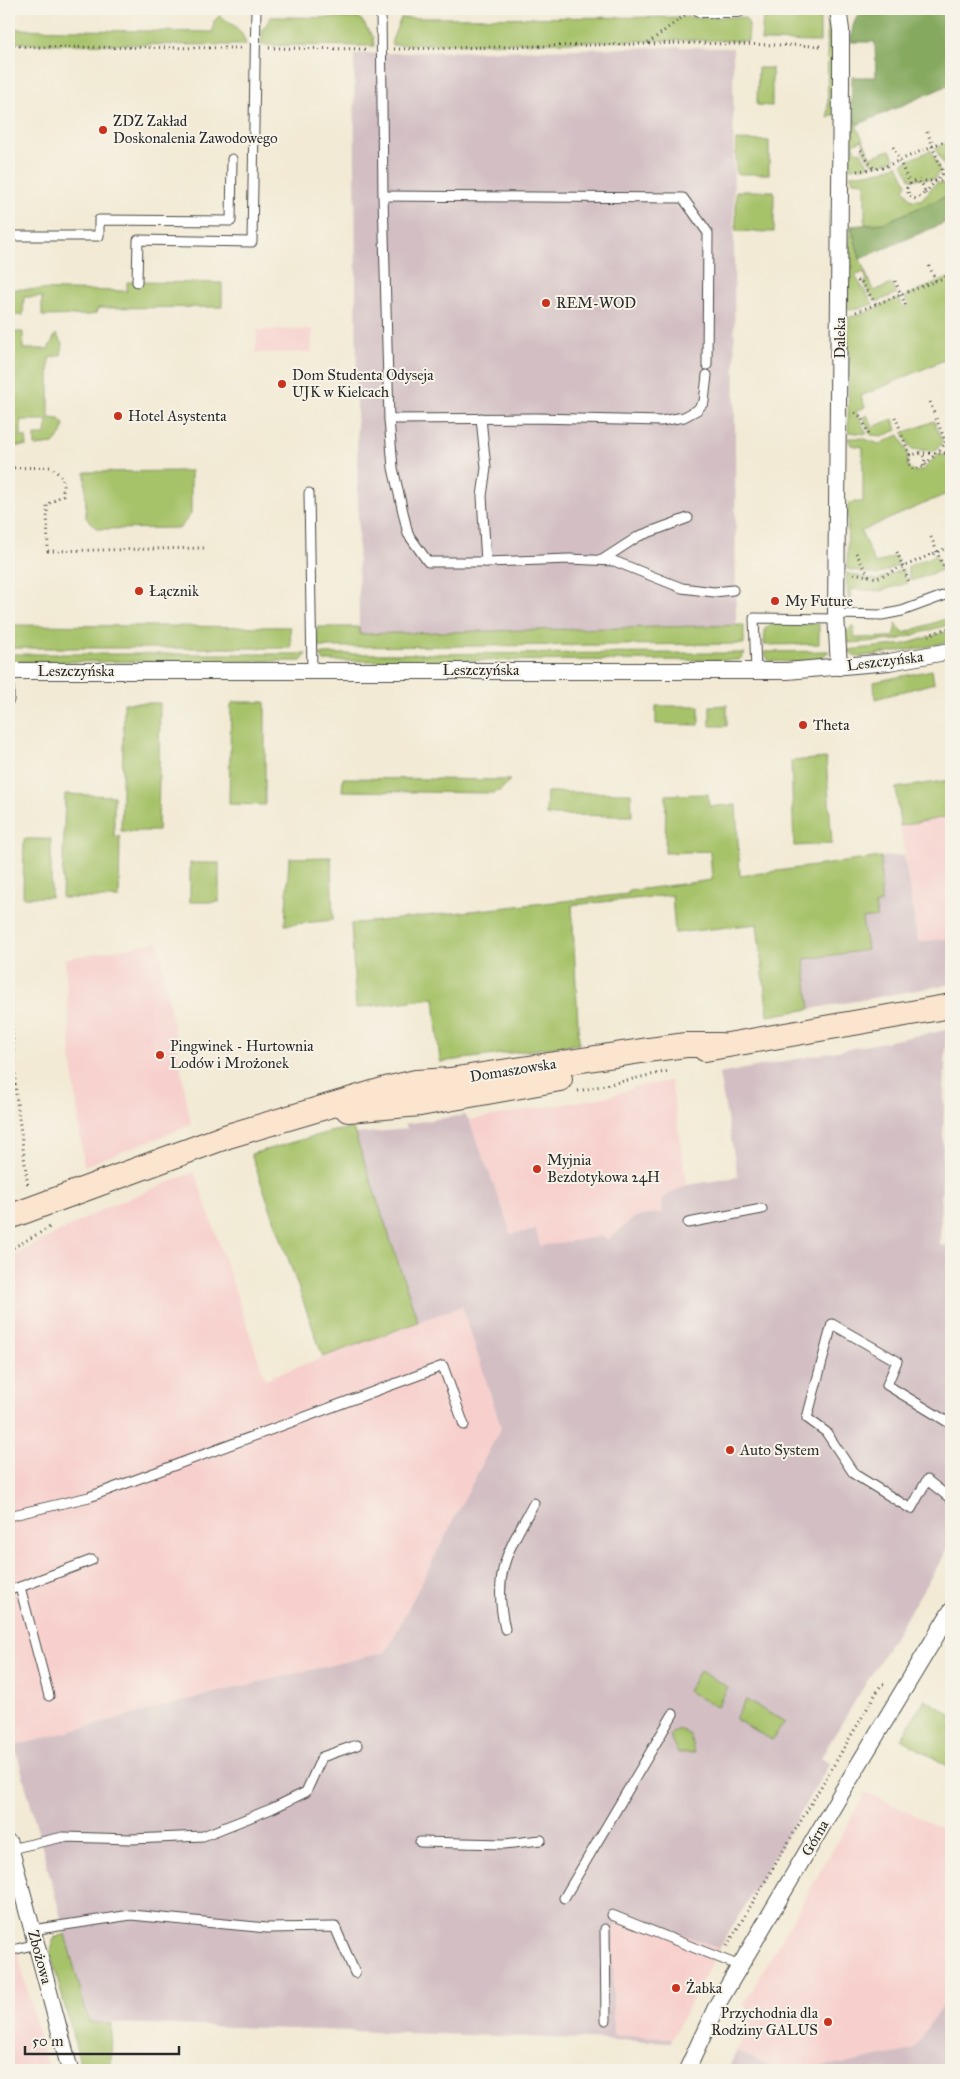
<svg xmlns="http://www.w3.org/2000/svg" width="960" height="2079" viewBox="0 0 960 2079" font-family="'IM FELL Great Primer',serif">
<rect width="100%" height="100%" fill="#f7f3e8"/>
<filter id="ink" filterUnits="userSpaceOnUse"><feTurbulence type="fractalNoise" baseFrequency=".02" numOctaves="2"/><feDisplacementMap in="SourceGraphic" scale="10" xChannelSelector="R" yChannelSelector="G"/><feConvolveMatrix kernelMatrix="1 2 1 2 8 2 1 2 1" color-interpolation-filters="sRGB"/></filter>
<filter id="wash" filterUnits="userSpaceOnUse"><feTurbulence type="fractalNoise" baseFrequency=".0096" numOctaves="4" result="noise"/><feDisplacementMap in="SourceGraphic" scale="20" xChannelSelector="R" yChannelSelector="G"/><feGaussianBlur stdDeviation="1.12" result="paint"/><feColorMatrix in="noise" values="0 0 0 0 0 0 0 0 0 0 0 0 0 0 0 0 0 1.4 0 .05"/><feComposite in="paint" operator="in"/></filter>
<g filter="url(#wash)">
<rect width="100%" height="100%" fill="#f2ead4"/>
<!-- built -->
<g fill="#f7d0cd">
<polygon points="312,329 312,352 256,353 257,330"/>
<polygon points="951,816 951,938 918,942 900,826"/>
<polygon points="158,942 191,1125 84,1166 71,1055 65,959"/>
<polygon points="671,1081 687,1185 661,1199 663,1212 635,1217 607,1240 604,1236 540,1246 509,1234 506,1217 469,1120 611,1096 635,1087"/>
<polygon points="195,1172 265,1379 462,1305 501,1427 386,1652 210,1694 15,1746 9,1722 9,1258 107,1207"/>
<polygon points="866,1792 951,1833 951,1993 912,2050 848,2063 781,2070 736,2051 752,2018 744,2004"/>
<polygon points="625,1911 719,1949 672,2038 613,2035 613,1930"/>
<polygon points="9,1919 48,2070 9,2070"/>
</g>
<!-- industrial -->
<g fill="#d2bec3">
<polygon points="675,47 733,48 736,625 359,634 354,54"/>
<polygon points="904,855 918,942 951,938 951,984 810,1009 804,959 867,950 862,919 875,904 881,903 881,857"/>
<polygon points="946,1030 940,1245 951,1246 951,1544 821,1757 830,1763 719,1949 625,1911 613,1930 613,2035 672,2038 671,2042 89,2022 15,1746 210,1694 386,1652 501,1427 462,1306 418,1322 355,1134 407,1129 404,1124 465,1115 469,1120 506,1217 510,1234 536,1230 540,1246 604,1236 607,1240 635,1217 663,1212 661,1199 687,1185 738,1177 719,1074"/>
<polygon points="951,1993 951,2070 784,2070 848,2063 912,2050"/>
<polygon points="736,2051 750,2057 781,2070 728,2070"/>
</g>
<!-- green -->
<g fill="#a7c36a" stroke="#69774a">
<polygon points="820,15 820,42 761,41 763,17"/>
<path d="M219 16C232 23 243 30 246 45L27 44 9 41V29L213 32 214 21Z"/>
<polygon points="271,17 360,18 373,37 374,46 261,45 263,29"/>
<polygon points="739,17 745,18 749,24 748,41 693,40 392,45 392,40 401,18"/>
<polygon points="827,19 834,28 834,115 828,118"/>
<polygon points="758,68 772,68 772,106 757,105"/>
<polygon points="851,114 871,157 890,150 895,160 874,165 862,149 866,148 862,140 853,144 857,152 860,151 870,166 850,168"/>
<polygon points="736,140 769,141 769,174 736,174"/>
<polygon points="951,141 951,161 944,165 935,148"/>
<polygon points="931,150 940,171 934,179 910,179 903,163"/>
<polygon points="898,164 907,184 904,189 911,200 921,200 936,183 951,184 951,194 883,223 865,224 865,182 853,181 850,175 882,171"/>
<polygon points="736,191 774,191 774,232 736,231"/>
<polygon points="851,226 860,259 873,291 892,284 897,293 877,302 868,292 864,282 867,281 864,272 855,276 873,304 857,309 848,310 849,235"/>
<polygon points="951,277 951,357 861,396 865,407 856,411 867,434 848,432 849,317 860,315 899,298 903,307 908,306 905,296"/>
<polygon points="127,282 222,283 222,307 98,308 96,313 90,315 42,316 42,297 24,297 23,315 9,315 9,289 127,291"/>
<polygon points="9,332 23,332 23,349 48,349 56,334 63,344 61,355 49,358 49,418 59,419 64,424 62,434 53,444 35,446 35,435 46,435 47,420 21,420 21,437 26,437 27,446 9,446"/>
<polygon points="867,415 873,427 893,419 897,430 883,436 871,435 863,417"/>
<polygon points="934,421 943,442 935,451 911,449 903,433"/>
<path d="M899 435C902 440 905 446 907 451 910 460 902 466 915 472L924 469 937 455H951V492L861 531 875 564 895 556 899 565 877 575 847 569 848 505 852 502H863V447L851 445 848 438H862L879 444Z"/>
<polygon points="191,471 191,514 180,528 97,529 86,518 85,472"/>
<polygon points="936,555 942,570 911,581 907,567"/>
<polygon points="903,569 907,583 880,591 852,589 850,600 848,598 846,573 877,580"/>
<polygon points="951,617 951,624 896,640 847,643 845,634 853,625 855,638 894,637 896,624 904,633"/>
<polygon points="771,624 819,624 819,644 764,645 765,629"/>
<polygon points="9,625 290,627 291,648 9,648"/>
<polygon points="744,625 744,644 318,647 317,627 359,627 360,634"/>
<polygon points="951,630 951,641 922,648 857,657 847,650 906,644"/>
<path d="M829 651C817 667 786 661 769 661L764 652Z"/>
<polygon points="745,653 739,660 324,661 319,654"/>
<polygon points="9,654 307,654 301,661 9,662"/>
<polygon points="932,670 934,683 875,699 874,682"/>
<polygon points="233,702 265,702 265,805 229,804 231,705"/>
<polygon points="124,703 160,703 158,831 121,831"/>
<polygon points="727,705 727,726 710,726 710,706"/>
<polygon points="656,706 699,706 699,725 656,724"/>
<polygon points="826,758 832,844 794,846 791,761"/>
<polygon points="343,778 510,780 501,790 494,793 342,791"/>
<polygon points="951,780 951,816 900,826 896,788"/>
<polygon points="547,792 631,793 632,816 546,815"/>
<polygon points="65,794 114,796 114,836 120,836 119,898 62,898"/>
<polygon points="708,794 709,806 736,805 740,876 881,857 881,903 875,905 877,917 862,919 867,950 804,959 810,1009 768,1016 757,924 675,933 672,895 572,905 579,1044 440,1062 434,998 356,1008 351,924 628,894 628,891 712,880 710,851 665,853 666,795"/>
<polygon points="24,839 51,839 51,897 23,897"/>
<polygon points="331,857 333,920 285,925 289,858"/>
<rect x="190" y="863" width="29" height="39"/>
<polygon points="353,1128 418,1322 323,1357 251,1154 329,1132"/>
<polygon points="700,1671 728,1687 717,1707 687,1691"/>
<polygon points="925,1699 951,1715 951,1768 901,1739"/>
<polygon points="746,1700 785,1722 772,1740 735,1719"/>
<polygon points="680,1729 690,1735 694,1753 678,1753 670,1737 672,1733"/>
<polygon points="65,1934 89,2022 112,2024 111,2070 82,2070 50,1951 54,1938"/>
</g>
<!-- forest -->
<g fill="#85a95e" stroke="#586a44">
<path d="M867 9H951V84L857 125 851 114 852 77H876L875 42H851C852 28 853 16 867 9Z"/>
<polygon points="951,194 951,220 860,259 851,226 883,223"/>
</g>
</g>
<g filter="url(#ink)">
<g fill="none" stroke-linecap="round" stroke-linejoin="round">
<!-- lane casing -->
<g stroke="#494844" stroke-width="11">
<g id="lane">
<polyline points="381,9 383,196 389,419 393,468 408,534 428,562 486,562 482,496 486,468 481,418"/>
<polyline points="383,196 683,198 708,233 707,365"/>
<polyline points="9,236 99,236 99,220 231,221 232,159"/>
<polyline points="137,282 138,240 252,242 256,9"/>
<polyline points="389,419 536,418 661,421 684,417 697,410 704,402 707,375"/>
<polyline points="309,493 312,671"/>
<polyline points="602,560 639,536 688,518"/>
<polyline points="486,562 569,559 614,561 682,588 714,592 733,590"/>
<polyline points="836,614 882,615 902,611 951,593"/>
<polyline points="756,671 754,618 837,619"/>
<polyline points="9,686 9,700"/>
<polyline points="688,1223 762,1209"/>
<polyline points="951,1424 887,1385 897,1361 832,1324 807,1418 826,1432 854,1474 911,1509 927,1480 951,1499"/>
<polyline points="9,1516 89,1497 443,1366 464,1425"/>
<polyline points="9,1590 20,1587"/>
<path d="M505 1629C492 1572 508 1551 534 1503"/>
<polyline points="49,1696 20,1587 92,1560"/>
<polyline points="420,1842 504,1844 541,1840"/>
<polyline points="10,1849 63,1837 132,1839 203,1836 271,1809 306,1792 322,1757 357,1745"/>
<polyline points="564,1898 673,1714"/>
<polyline points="612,1915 740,1966"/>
<polyline points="605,1929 606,2020"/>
<polyline points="32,1930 131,1915 267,1928 335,1927 355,1973"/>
<polyline points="9,1951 36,1944"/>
</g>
</g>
<!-- street casing -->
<g stroke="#494844" stroke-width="18">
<g id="street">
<polyline points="701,9 738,9"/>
<polyline points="838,9 841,30 841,83 836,614 839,667"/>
<polyline points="9,671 787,671 889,662 951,651"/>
<polyline points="9,1843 70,2070"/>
<polyline points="687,2070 717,2005 839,1797 951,1611"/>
</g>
</g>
<!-- secondary casing -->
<g stroke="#494844" stroke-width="26">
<g id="secondary">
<polyline points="705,1049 951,1006"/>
<polyline points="348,1110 420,1104 560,1079"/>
<polyline points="9,1217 228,1136 386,1089 416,1082 450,1080 648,1050 686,1045 720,1045"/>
</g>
</g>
<!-- path -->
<g stroke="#494844" stroke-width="3" stroke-dasharray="1 4" stroke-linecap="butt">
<polyline points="648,43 685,15"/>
<polyline points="9,45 30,47 243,48"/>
<polyline points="269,48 368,49"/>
<polyline points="394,49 690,43 823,46"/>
<polyline points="927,132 933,146"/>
<polyline points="932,146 946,179 951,182"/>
<polyline points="893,147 910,184 907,188 909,196 916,199 923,195 925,191 922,184 915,181 910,184"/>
<polyline points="861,150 874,169"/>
<polyline points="857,171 882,168 951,138"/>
<polyline points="920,181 948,181"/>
<polyline points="925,193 951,164"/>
<polyline points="929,266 936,281"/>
<polyline points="857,281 861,281 877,306"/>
<polyline points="895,281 906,306"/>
<polyline points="856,312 951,275"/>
<polyline points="930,402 935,416"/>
<polyline points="855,413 861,417 870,437"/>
<polyline points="895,417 901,431"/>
<polyline points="900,431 910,455"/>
<polyline points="951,436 946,443 951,452"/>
<polyline points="919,453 951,453"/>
<polyline points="924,466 925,458 921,453 910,455 909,464 913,469 923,467 946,443 935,416"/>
<polyline points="9,468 51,467 63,478 63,495 47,505 48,551 204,548"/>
<polyline points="931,537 944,569"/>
<polyline points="897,552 909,582"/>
<polyline points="856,553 869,576"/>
<polyline points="854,573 877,578 951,546"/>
<polyline points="928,635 951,627"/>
<polyline points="9,974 16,1094 28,1187"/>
<polyline points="578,1091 669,1071"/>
<polyline points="9,1250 52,1226"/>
<polyline points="947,1594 951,1587"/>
<polyline points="727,1946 881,1685 887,1684"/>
</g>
<!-- lane -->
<use href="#lane" stroke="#fff" stroke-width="9"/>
<!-- street -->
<use href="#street" stroke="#fff" stroke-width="16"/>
<!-- secondary -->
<use href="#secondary" stroke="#fce5cf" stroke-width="24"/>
</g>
</g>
<!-- markers -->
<g fill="#c8321e" stroke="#f7f3e8" stroke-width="2">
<circle cx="103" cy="130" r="5"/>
<circle cx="546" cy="303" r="5"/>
<circle cx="282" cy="384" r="5"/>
<circle cx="118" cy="416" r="5"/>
<circle cx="139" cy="591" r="5"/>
<circle cx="775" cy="601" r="5"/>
<circle cx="803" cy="725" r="5"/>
<circle cx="160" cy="1055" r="5"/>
<circle cx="537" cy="1169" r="5"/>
<circle cx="730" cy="1450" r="5"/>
<circle cx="676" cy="1988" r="5"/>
<circle cx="828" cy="2022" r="5"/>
</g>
<g text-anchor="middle" stroke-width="4" stroke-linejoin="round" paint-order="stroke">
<!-- poi labels -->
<g font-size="15" fill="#2b2b2b" stroke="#f7f3e8" text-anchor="start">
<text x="113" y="126">ZDZ Zakład<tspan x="113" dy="17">Doskonalenia Zawodowego</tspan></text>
<text x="556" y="308">REM-WOD</text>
<text x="292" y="380">Dom Studenta Odyseja<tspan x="292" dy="17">UJK w Kielcach</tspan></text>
<text x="128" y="421">Hotel Asystenta</text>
<text x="149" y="596">Łącznik</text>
<text x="785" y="606">My Future</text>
<text x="813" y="730">Theta</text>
<text x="170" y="1051">Pingwinek - Hurtownia<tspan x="170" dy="17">Lodów i Mrożonek</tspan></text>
<text x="547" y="1165">Myjnia<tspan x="547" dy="17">Bezdotykowa 24H</tspan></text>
<text x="740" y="1455">Auto System</text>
<text x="686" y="1993">Żabka</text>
<text x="818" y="2018" text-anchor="end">Przychodnia dla<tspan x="818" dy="17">Rodziny GALUS</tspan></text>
</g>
<!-- street labels -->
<g font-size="15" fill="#2b2b2b" stroke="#f7f3e8">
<text transform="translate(840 338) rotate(-90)" y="5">Daleka</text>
<text transform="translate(885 661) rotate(-7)" y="5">Leszczyńska</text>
<text x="481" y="675">Leszczyńska</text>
<text x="76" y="676">Leszczyńska</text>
<text transform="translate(513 1070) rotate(-9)" y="5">Domaszowska</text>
<text transform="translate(815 1838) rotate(-60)" y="5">Górna</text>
<text transform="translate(40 1957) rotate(75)" y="5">Zbożowa</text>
</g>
</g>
<!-- margin -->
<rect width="960" height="2079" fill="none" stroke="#f7f3e8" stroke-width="30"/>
<!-- scale -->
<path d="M25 2046v8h154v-8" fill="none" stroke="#2b2b2b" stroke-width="2.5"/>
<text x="32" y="2046" font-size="15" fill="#2b2b2b" stroke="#f7f3e8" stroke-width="4" paint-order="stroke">50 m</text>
</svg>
